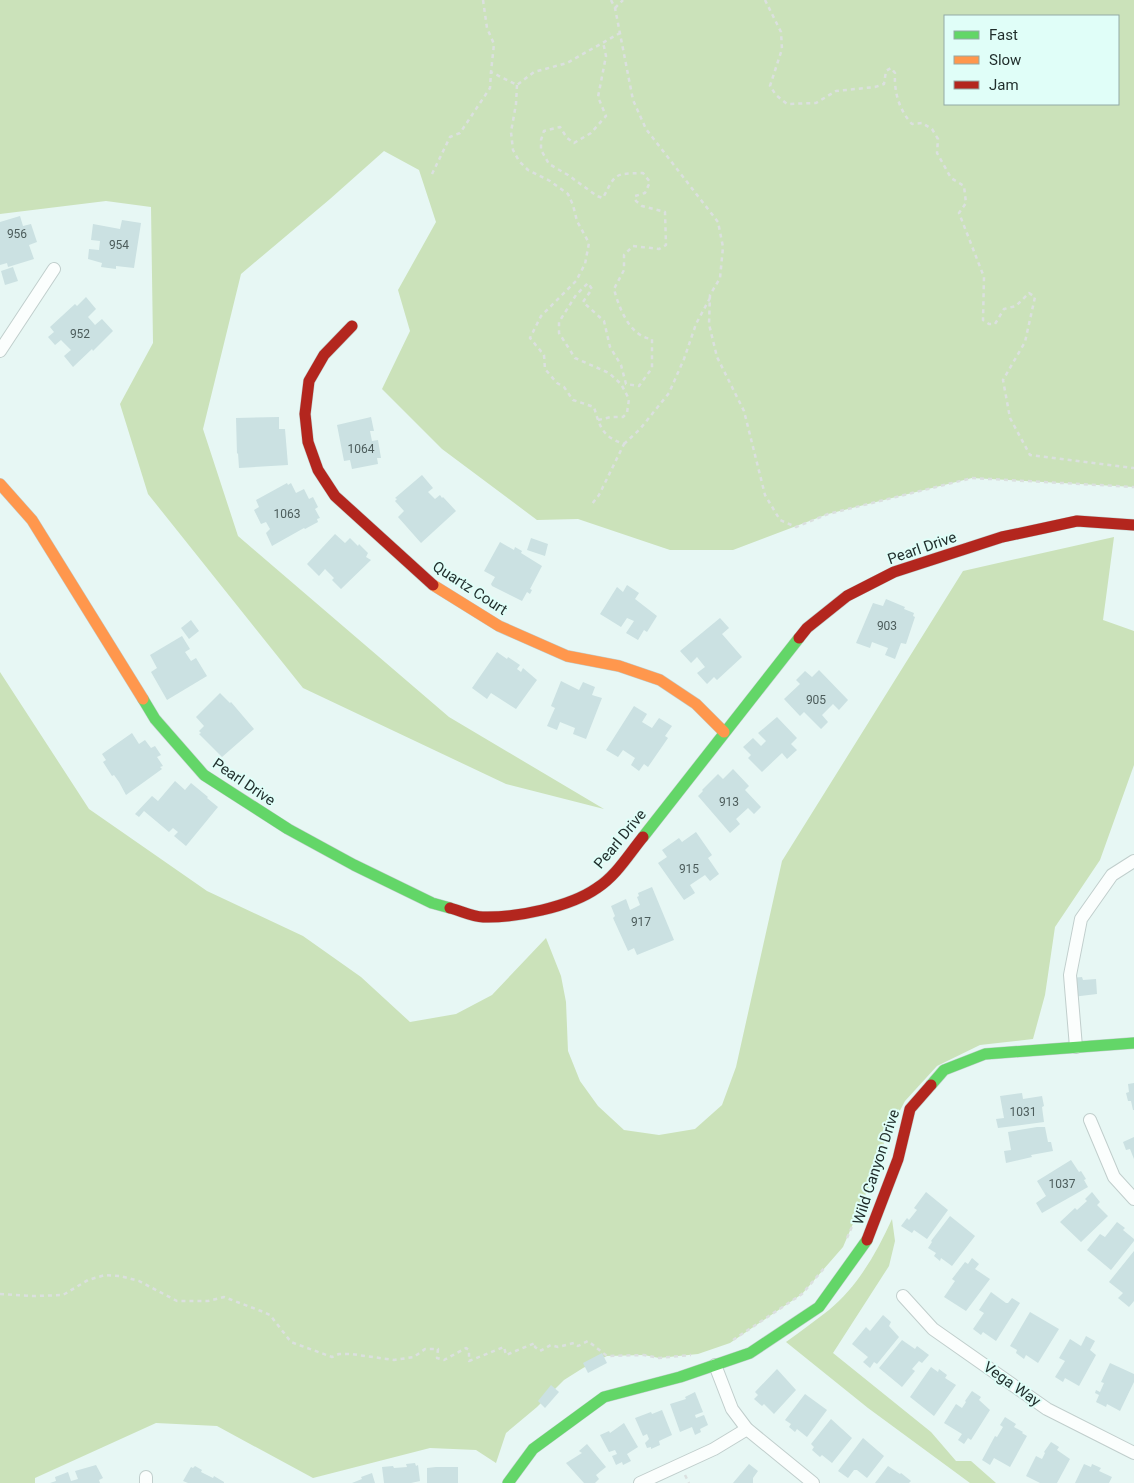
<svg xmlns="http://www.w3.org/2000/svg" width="1134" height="1483" viewBox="0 0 1134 1483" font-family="Roboto,sans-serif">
<rect width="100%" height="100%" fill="#e7f7f4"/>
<!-- green -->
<g fill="#cbe2ba" fill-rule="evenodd">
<path d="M0 0H1134V487L972 478 828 514 733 550H670L578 519 537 520 442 449 382 389 410 331 398 290 436 222 419 170 384 151 330 199 241 274 203 429 238 536 449 717 604 809 506 784 303 688 148 494 120 404 153 343 151 207 106 201 0 214ZM1118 16V104H945V16Z"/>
<polygon points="1114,537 1103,620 1134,631 1134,765 1100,860 1055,927 1045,995 1033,1039 980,1045 937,1066 905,1101 886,1137 870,1184 843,1247 802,1294 730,1343 698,1354 659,1358 644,1355 607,1356 583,1368 564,1380 537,1407 506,1433 496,1463 476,1450 430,1448 313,1478 217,1426 156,1423 35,1478 35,1483 0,1483 0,672 89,809 207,891 303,936 361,977 410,1022 456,1014 492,995 546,938 561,976 566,1002 568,1051 580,1081 598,1106 624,1130 659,1135 695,1129 722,1105 736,1067 782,861 963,571"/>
<path d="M892 1219 895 1241 889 1266 833 1353 931 1432 956 1461H971L996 1483H970L868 1408 786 1342C801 1331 815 1321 829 1310 858 1286 877 1252 892 1219Z"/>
</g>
<!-- building -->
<g fill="#cbe1e2">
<polygon points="20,216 23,226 31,224 37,242 29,245 34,259 8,267 7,263 0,265 0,222"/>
<polygon points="122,220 141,223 134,268 116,266 116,269 101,267 102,263 88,259 89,249 99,250 100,241 91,240 93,224 120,229"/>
<polygon points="13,267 18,281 5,285 1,271"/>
<polygon points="86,297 96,309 88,317 95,325 102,319 113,331 93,351 92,349 73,367 64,356 71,350 61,340 55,345 48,337 54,332 50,327 75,304 77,306"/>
<polygon points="279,417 279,429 285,429 288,465 239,468 238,453 237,454 236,418"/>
<polygon points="371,417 374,431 370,431 372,441 378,440 381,458 377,458 378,464 352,469 350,460 344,461 337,425"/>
<polygon points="422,475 433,488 428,492 435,499 440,495 442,498 443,497 456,511 421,543 398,517 404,511 395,501 397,499 395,498"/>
<polygon points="287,483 288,485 291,483 296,493 304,489 309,499 313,497 318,507 315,509 320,518 317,519 318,522 305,529 304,528 272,546 266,533 270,529 266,522 261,524 254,510 259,507 256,500"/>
<polygon points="335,534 345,543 350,538 358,546 359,544 368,553 366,557 371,560 341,589 332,580 334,578 325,569 319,576 307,564"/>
<polygon points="531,538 548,544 545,556 527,550"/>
<polygon points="500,542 514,550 515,547 522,551 521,553 542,566 530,589 532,590 530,594 527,592 522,601 492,586 491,584 495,577 484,571"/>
<polygon points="627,585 639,593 635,599 657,616 647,632 644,630 638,640 626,633 634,621 627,618 621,627 600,614 617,587 623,592"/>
<polygon points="886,599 905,607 904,609 914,613 913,616 915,617 906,644 901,643 895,659 885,655 888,648 872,642 870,648 856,643 873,603 883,606"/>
<polygon points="720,618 729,628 722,634 742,657 717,680 714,677 707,684 697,673 705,667 697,657 691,663 680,651"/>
<polygon points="191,620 199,631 189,639 181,628"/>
<polygon points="182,636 190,649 185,652 191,661 196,658 207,676 167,700 151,672 157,668 150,655"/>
<polygon points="497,652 507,659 508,657 520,665 517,669 521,672 523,668 537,680 516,709 491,693 487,699 472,688"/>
<polygon points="819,670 848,700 839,710 833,704 822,715 828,722 821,729 804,712 800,716 784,699 800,684 796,680 805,671 812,677"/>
<polygon points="561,681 579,690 583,682 595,687 592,695 602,698 586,739 573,734 575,728 560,722 557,730 547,726 555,708 551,706"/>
<polygon points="220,693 230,703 231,702 254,729 222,757 199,734 201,733 199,731 204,726 196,717"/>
<polygon points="634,706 647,714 642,722 652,728 659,718 672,726 665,736 668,738 648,767 644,764 639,771 631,765 635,758 623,750 618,757 606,750"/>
<polygon points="777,717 797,738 791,744 797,750 787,759 782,753 762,772 748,758 751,755 743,747 753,738 761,746 766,741 758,733"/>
<polygon points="132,733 139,744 145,740 151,748 155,746 161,755 157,757 163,766 160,767 162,769 126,795 119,782 114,775 112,776 103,762 106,760 102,754"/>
<polygon points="733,769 749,786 745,790 761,807 754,814 748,808 736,819 740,824 730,833 698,796 703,791 702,790 718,774 723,779"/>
<polygon points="175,781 185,790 191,783 208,797 207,798 218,807 186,846 174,836 178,832 173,828 169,832 144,811 139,817 135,814 152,796 158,801"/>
<polygon points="696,832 712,855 708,858 719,874 710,881 705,875 690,885 695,893 684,900 658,863 667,857 662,850 679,838 682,842"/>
<polygon points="652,887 674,940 637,955 634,948 628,951 613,918 615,916 611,906 626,899 630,910 640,905 637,897 639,896 638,893"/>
<polygon points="1082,977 1083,980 1096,979 1097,994 1072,997 1071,978"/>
<polygon points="1134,1083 1134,1110 1133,1110 1131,1101 1128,1101 1126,1093 1129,1092 1128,1084"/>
<polygon points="1022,1093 1023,1099 1042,1096 1044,1106 1042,1107 1044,1122 998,1128 996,1119 1004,1118 1000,1096"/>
<polygon points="1037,1127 1045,1127 1048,1142 1051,1142 1053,1151 1031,1155 1032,1157 1006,1163 1004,1151 1011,1150 1008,1132"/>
<polygon points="1134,1137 1134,1159 1130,1149 1126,1150 1123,1142"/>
<polygon points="1071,1160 1079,1172 1081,1171 1086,1179 1084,1180 1088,1187 1042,1213 1036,1203 1046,1196 1037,1181"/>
<polygon points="926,1192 948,1210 927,1239 914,1230 912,1233 901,1226 907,1218 909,1220 917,1210 914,1208"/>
<polygon points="1092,1192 1100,1202 1097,1205 1108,1216 1081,1242 1060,1222 1075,1208 1077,1210 1087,1201 1085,1199"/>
<polygon points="950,1216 975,1236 952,1266 941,1258 940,1261 934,1256 936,1253 928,1248 932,1242 931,1241"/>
<polygon points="1117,1222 1125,1228 1123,1230 1134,1239 1134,1241 1111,1270 1087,1250 1100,1234 1105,1237"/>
<polygon points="1134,1251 1134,1301 1129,1307 1118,1298 1123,1293 1109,1282"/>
<polygon points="972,1258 979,1264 975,1269 990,1279 966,1311 944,1297 955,1281 952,1279 965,1262 968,1264"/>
<polygon points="991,1292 1006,1303 1008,1303 1012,1298 1020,1303 996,1341 983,1332 981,1335 973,1329 984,1313 979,1310"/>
<polygon points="1030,1312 1059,1329 1038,1363 1026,1355 1024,1359 1016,1353 1017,1350 1010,1346"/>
<polygon points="883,1315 891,1322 889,1326 899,1337 877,1364 874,1362 870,1368 863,1362 868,1357 852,1344 866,1327 870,1331"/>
<polygon points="1086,1336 1095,1341 1090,1350 1096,1355 1079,1386 1065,1378 1063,1382 1055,1377 1065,1361 1059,1358 1070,1339 1081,1346"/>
<polygon points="902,1340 915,1349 917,1346 929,1355 922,1363 919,1361 912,1369 915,1371 902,1387 879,1368"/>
<polygon points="602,1353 607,1363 588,1373 583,1363"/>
<polygon points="1110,1363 1134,1374 1134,1382 1120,1411 1107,1404 1106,1407 1096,1402 1099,1395 1095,1393 1096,1390 1100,1392 1104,1383 1101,1382"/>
<polygon points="931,1367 938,1372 939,1369 947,1375 945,1378 956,1385 934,1416 910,1397"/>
<polygon points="777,1369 796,1390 774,1414 764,1404 762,1406 754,1399 758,1395 755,1392"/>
<polygon points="551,1385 559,1392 545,1408 538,1401"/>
<polygon points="972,1391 981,1397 979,1400 990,1410 971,1440 968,1438 964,1444 958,1440 962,1434 944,1423 956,1404 962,1408 966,1402 965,1401"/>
<polygon points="695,1392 703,1412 695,1415 696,1418 704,1415 708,1425 700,1429 701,1432 695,1435 692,1427 680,1432 670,1404 686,1399 685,1397"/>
<polygon points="805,1394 827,1410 807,1437 797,1429 795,1432 789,1427 791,1424 785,1420"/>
<polygon points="662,1410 672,1435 659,1441 660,1445 651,1449 651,1447 647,1448 645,1443 649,1439 647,1434 643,1436 635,1418 651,1412 652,1414"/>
<polygon points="1005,1417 1016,1424 1014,1427 1023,1432 1022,1433 1027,1436 1010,1467 994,1458 990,1465 982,1460 995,1436 997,1437 1003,1427 1000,1425"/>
<polygon points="831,1419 852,1438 832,1463 822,1455 820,1457 812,1450 814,1447 811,1444"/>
<polygon points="624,1423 638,1447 627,1454 631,1461 623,1465 622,1462 616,1465 612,1456 617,1454 615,1450 609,1452 600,1435 609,1431 610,1433"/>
<polygon points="863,1438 884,1456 867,1478 857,1470 854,1470 848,1478 838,1471"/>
<polygon points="1051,1442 1059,1447 1057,1450 1070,1459 1057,1483 1040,1483 1026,1476 1036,1456 1042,1459 1045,1453 1044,1452"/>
<polygon points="587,1444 606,1467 596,1475 599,1479 595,1483 584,1483 566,1463 582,1453 579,1451"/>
<polygon points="415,1463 416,1466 418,1465 420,1481 411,1483 384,1483 382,1467 393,1466 394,1468 407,1467 406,1464"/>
<polygon points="749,1464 758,1471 753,1478 753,1483 733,1483"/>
<polygon points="1084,1464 1091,1467 1092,1464 1101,1468 1099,1471 1112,1477 1109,1483 1075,1483"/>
<polygon points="96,1465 103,1478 99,1480 100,1483 50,1483 56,1481 55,1477 68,1472 71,1481 78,1479 75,1471"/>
<polygon points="195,1466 202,1470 201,1472 213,1478 214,1476 224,1482 224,1483 188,1483 183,1481 191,1467 193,1468"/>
<polygon points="888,1466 900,1474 901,1473 911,1481 909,1483 875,1483"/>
<polygon points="436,1467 458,1467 458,1483 427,1483 427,1468"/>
<polygon points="372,1473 375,1483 352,1483 362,1479 361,1477"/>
</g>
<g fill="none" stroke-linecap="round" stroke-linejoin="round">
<!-- street casing -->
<g stroke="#c0cecc" stroke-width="14">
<g id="street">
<polyline points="0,351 54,269"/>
<polyline points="1076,1047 1070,975 1081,919 1112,875 1134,861"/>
<polyline points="1090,1120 1114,1177 1134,1199"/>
<polyline points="903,1296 933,1329 1047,1409 1134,1453"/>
<polyline points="715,1365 732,1409 747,1429 813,1483"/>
<polyline points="146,1477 146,1483"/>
<polyline points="640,1483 714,1449 747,1429"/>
</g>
</g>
<!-- fast casing -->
<g stroke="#c0cecc" stroke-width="12">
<g id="fast">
<polyline points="143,699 155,719 204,775 288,829 354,865 432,903 450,908"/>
<polyline points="643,837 799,638"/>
<polyline points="931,1085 944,1070 985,1054 1134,1043"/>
<polyline points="508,1483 533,1449 604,1397 680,1377 750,1353 819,1307 867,1240"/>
</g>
</g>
<!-- slow casing -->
<g stroke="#c0cecc" stroke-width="12">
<g id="slow">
<polyline points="0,484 32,520 143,699"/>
<polyline points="433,585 499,626 567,656 619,666 660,680 696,704 724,732"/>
</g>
</g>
<!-- jam casing -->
<g stroke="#c0cecc" stroke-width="12">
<g id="jam">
<polyline points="352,326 324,355 309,381 305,414 308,442 318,470 335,496 433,585"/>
<polyline points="799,638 807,628 847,596 894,572 1002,537 1077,521 1134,525"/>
<path d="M450 908C461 911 473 917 483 917 516 918 570 907 597 888 616 876 629 854 643 837"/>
<polyline points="867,1240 898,1159 910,1109 931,1085"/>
</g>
</g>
<!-- path -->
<g stroke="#dbe0df" stroke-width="2.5" stroke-dasharray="4 4" stroke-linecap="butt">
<polyline points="483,0 487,28 494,44 491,72 517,85 534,72 567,63 620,33"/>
<polyline points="611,0 615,8 633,100 646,129 718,222 723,247 720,278 710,295 709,324 717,357 744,411 765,495 780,520 796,527 828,514 972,478 1134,487"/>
<path d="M765 0 781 32 782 49 770 86 776 95 787 104 816 103 836 91 875 87 884 84 886 71 891 68 895 73C894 92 899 110 912 124L922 123 932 129 938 139 937 153 951 178 964 186 966 203 959 213 984 277 983 320 989 324H995L1004 309 1016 306 1029 293 1035 297 1025 342 1003 380 1010 418 1030 455 1134 468"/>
<polyline points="615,8 623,0"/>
<path d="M517 85 516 104 511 132 513 150 519 161 528 170 550 181 568 194 573 205 577 221 589 243 585 264 576 281 541 316 530 338 544 355 545 369 557 383 564 387 573 400 594 407C600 428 603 437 624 444L599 495 592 504"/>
<polyline points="432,174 450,137 460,133 490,88 491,72"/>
<path d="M598 420 611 417H623L627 413 629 399 621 384 609 373 575 358 559 333V322L576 295 588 283 592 289 583 302 604 321 610 347 621 365 626 384 639 386 652 368V339C630 337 619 308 614 289L624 270V255L633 246 659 249 666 245 665 212 642 206 636 201 635 196 645 193 650 182 643 173C615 174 616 172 603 198L597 196 568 175 549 164 541 150V140L544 131 560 127 567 138 574 143 591 133 606 116 598 97 606 56 603 42"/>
<polyline points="624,444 640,429 669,393 684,359 696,324 710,298"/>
<polyline points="878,1162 882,1150"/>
<polyline points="847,1238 861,1206"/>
<polyline points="0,1294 34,1296 63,1295 88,1280 105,1275 120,1276 139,1281 177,1301 208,1301 224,1297 261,1311 270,1315 291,1342 332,1357 339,1354 351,1354 394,1360 414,1357 425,1349 438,1349 437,1358 444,1360 466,1348 469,1350 469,1361 504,1347 506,1355 535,1343 535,1347 540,1351 551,1345 558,1347 574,1343 578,1346 588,1341 607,1356 644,1355 659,1358 691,1355"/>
<polyline points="733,1340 802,1294 826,1266"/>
<polyline points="685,1475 689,1483"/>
</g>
<!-- street -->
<use href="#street" stroke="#fbfefd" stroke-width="12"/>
<!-- fast -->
<use href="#fast" stroke="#63d668" stroke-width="11"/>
<!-- slow -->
<use href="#slow" stroke="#ff974d" stroke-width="11"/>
<!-- jam -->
<use href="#jam" stroke="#b3261e" stroke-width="11"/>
</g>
<g text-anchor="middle" stroke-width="4" stroke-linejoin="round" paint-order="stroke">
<!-- number labels -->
<g font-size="12" fill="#4c5c5b">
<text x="17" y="238">956</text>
<text x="119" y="249">954</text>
<text x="80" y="338">952</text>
<text x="361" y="453">1064</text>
<text x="287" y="518">1063</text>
<text x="887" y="630">903</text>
<text x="816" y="704">905</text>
<text x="729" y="806">913</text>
<text x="689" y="873">915</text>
<text x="641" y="926">917</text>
<text x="1023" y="1116">1031</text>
<text x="1062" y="1188">1037</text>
</g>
<!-- street labels -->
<g font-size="15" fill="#1f2d2b" stroke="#e0fef8">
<text transform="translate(922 548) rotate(-19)" y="5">Pearl Drive</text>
<text transform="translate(470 588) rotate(33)" y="5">Quartz Court</text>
<text transform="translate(244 782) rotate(34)" y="5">Pearl Drive</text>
<text transform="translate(620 839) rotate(-50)" y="5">Pearl Drive</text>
<text transform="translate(876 1167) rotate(-72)" y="5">Wild Canyon Drive</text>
<text transform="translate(1012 1384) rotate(35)" y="5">Vega Way</text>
</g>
</g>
<!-- legend -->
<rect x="944" y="15" width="175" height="90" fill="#e0fef8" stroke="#93aaa6"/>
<rect x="954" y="31" width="25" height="8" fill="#63d668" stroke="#93aaa6"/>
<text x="989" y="40" font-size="15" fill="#1f2d2b">Fast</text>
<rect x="954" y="56" width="25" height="8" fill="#ff974d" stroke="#93aaa6"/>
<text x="989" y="65" font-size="15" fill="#1f2d2b">Slow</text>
<rect x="954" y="81" width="25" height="8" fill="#b3261e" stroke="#93aaa6"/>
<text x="989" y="90" font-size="15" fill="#1f2d2b">Jam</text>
</svg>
